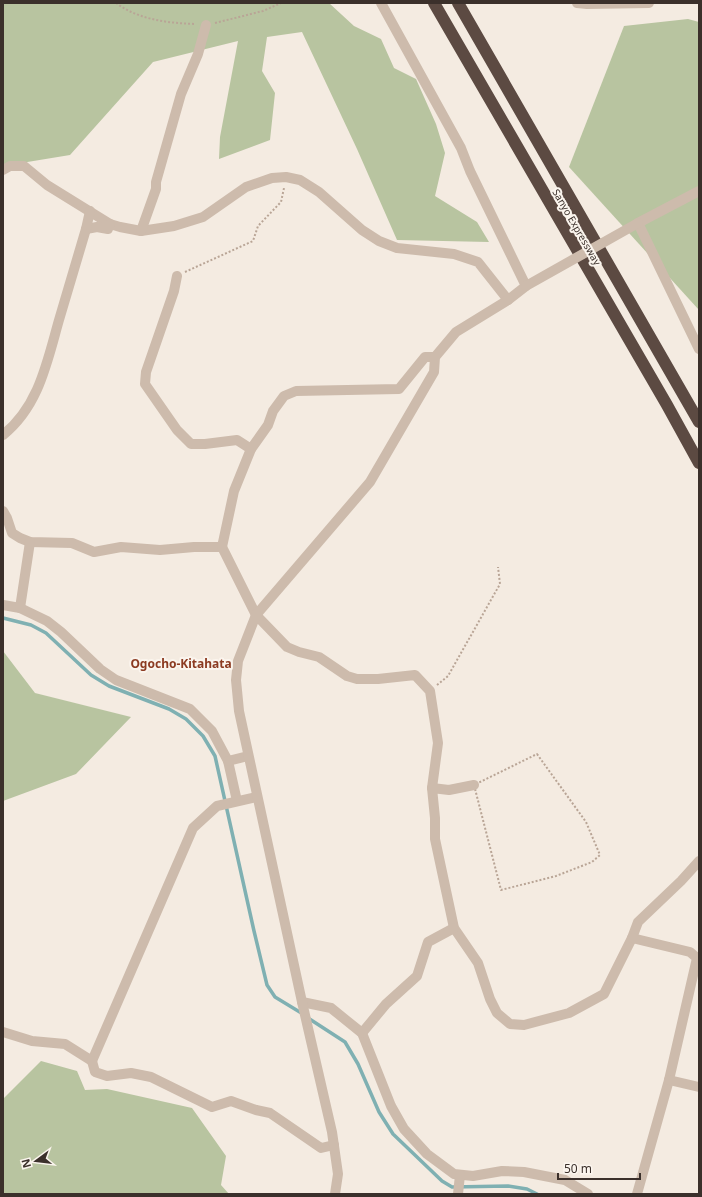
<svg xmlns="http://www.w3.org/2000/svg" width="702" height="1197" viewBox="0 0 702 1197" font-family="'Noto Sans',sans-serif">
<rect width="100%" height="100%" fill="#f4ebe1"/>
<!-- green -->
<g fill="#b8c4a0">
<polygon points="3,3 329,3 354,26 381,39 394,68 416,79 436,124 445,153 435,196 477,222 489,242 397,240 357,149 302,32 267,37 262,71 275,93 270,140 219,159 220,137 238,41 153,62 70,155 3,166"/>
<polygon points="688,19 699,22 699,310 569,167 624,26"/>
<polygon points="3,651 35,693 131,717 76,774 3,801"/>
<polygon points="41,1061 77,1071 85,1090 107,1089 192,1108 226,1156 221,1185 229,1194 3,1194 3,1099"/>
</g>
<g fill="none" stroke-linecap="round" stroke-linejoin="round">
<!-- stream -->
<g stroke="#7fb0b2" stroke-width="3.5">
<polyline points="3,618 31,625 46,633 91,675 109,686 169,709 186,719 203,736 215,756 254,931 267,985 275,997 303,1014"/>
<polyline points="308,1018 345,1042 358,1064 379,1112 393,1134 442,1181 452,1187 508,1186 527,1189 537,1194"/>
</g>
<!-- path -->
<g stroke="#b9a596" stroke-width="2" stroke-dasharray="2 2" stroke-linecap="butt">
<path d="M116 3C139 20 168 23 196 24"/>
<polyline points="215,23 263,11 281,3"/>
<polyline points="185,272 253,241 258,226 281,202 284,188"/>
<polyline points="437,685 448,676 500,584 498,567"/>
<polygon points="537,754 586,822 600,855 592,862 556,876 501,890 474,785"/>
</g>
<!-- minor -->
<g stroke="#cdbbac" stroke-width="10">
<polyline points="577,3 587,4 649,3"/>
<polyline points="3,170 10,166 24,166 47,185 110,224 120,227 141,231 174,226 203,217 246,187 272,178 286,177 300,180 319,192 362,230 379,241 397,248 454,254 478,262 508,300"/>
<polyline points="699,191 638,223 699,349"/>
<polyline points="86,229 97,227 108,229 110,224"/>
<polyline points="141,231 156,189 156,182 181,94 198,54 206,25"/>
<polyline points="177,276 174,291 146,372 145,384 177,430 191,444 205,444 237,440 251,449"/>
<path d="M3 435C39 406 47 362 59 320 68 289 77 259 86 229L90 211"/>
<polyline points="3,511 7,518 12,533 20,538 30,542 72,543 94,552 121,547 160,550 194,547 222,547 256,615 287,647 299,652 319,657 347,676 357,679 378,679 415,675 430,691 438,743 432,788"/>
<polyline points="222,547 234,491 251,449 268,425 273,411 284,396 296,391 399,389 425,357 435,357"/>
<polyline points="3,605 20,608 47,621 61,632 100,669 116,680 190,709 212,731 228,761 237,801"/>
<polyline points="20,608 30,542"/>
<polyline points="228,761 248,756"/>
<polyline points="474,785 449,790 432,788 435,818 435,839 454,928 478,963 490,999 497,1013 510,1024 524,1025 569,1013 604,994 632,938 638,922 681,881 699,861"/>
<polyline points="632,938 690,952 697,958 669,1080 637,1194"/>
<polyline points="302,1002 331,1008 362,1033 391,1106 404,1129 427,1154 454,1174 473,1176 502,1171 524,1172 565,1180 588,1194"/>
<polyline points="3,1032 32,1041 65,1044 92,1061 193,828 217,806 257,797"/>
<polyline points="362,1033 386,1004 417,976 428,942 454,928"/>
<polyline points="92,1061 95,1072 107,1076 131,1073 151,1077 212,1107 231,1101 256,1110 270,1113 321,1148 334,1145"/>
<polyline points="669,1080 699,1087"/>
<polyline points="335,1194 338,1174 332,1132 302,1002 239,711 236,680 238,661 256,615 370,482 434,372 435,357 456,332 508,300 526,286 470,171 461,148 381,3"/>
<polyline points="458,1194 460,1175"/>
</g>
<!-- motorway -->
<g stroke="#5c4a42" stroke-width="12">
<polyline points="434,3 667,405 699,463"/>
<polyline points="458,3 699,422"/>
</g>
<!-- minor-bridge -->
<polyline stroke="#cdbbac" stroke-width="10" points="526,286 638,223"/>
</g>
<g text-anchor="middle" stroke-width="4" stroke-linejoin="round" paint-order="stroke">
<!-- street labels -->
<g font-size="10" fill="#3b302b" stroke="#fbf5ee">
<text transform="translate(577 227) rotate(60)" y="4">Sanyo Expressway</text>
</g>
<!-- quarter labels -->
<g font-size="12" font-weight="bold" fill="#8c3b22" stroke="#fbf5ee">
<text x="181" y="668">Ogocho-Kitahata</text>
</g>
</g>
<!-- border -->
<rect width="702" height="1197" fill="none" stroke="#3b302b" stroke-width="8"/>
<!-- north arrow -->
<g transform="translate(36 1161) rotate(255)" stroke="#fbf5ee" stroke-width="3" paint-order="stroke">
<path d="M0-3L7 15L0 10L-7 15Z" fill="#3b302b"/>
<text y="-6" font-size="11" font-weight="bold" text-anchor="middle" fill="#3b302b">N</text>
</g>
<!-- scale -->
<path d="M558 1173v6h82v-6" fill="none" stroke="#3b302b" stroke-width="2"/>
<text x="564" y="1173" font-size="12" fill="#3b302b" stroke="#fbf5ee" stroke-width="3" paint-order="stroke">50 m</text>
</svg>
